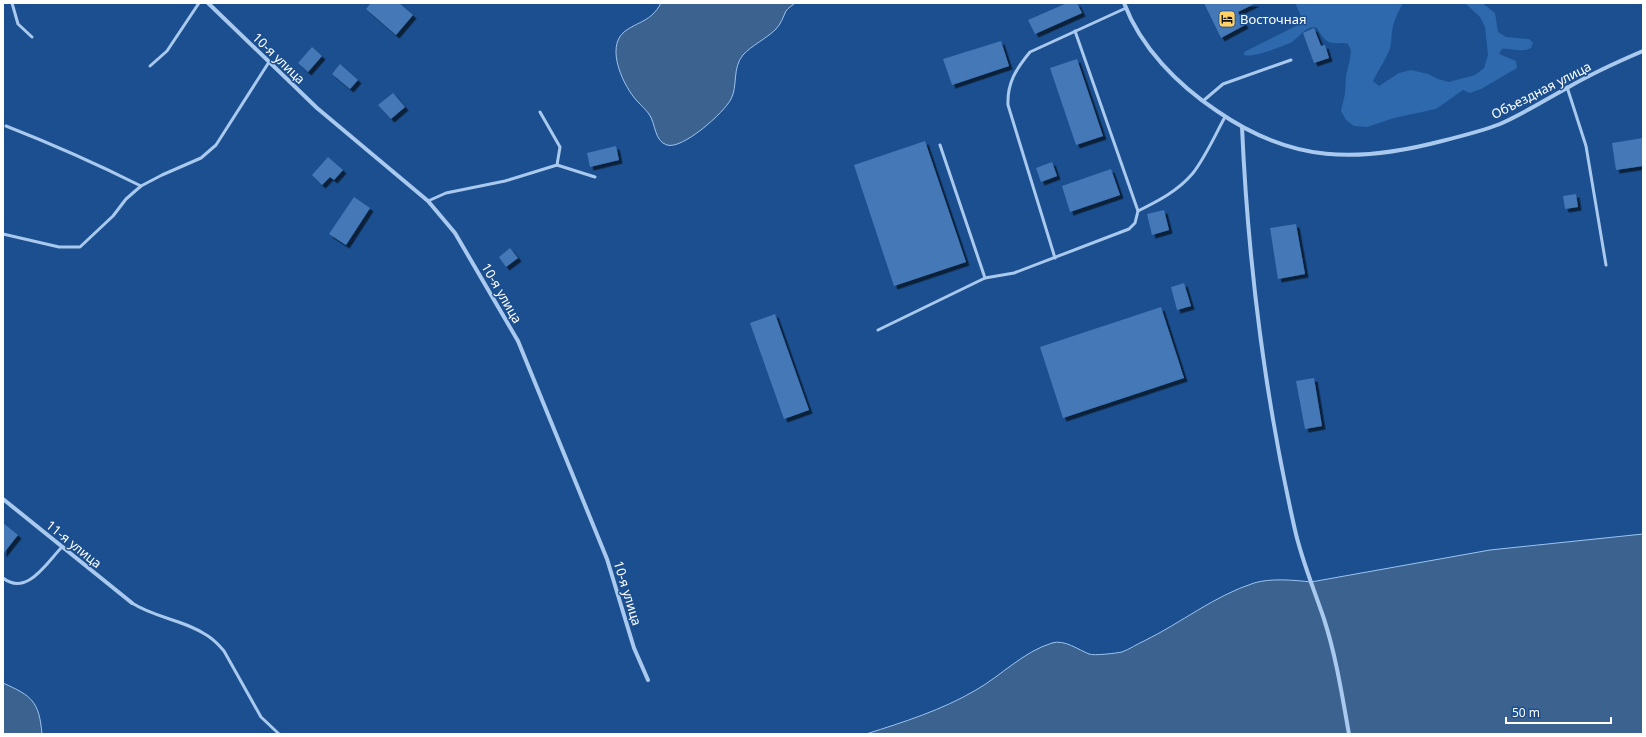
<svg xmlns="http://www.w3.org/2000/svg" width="1646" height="737" viewBox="0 0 1646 737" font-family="'Noto Sans',sans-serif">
<defs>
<filter id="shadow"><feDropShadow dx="3.5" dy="3.5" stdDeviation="0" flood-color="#0009"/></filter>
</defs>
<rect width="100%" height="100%" fill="#1b4f8f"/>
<!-- green -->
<path fill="#2e69ad" d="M1295 3H1403C1398 12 1393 22 1392 32 1391 37 1392 43 1390 48 1386 60 1378 70 1373 81L1379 86 1399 73 1411 70 1428 74 1438 79 1449 82 1475 75 1484 68 1488 55 1485 27 1480 17 1465 3H1482L1495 13 1498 32 1506 37 1529 39 1533 43 1531 48C1521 53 1512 48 1502 49L1499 54 1516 61 1517 68 1481 89 1470 93 1463 90 1436 109 1394 118 1367 127 1354 126 1346 120 1341 111 1345 94 1346 76 1350 59 1351 50 1348 44C1343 42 1340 44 1335 43 1325 43 1321 35 1317 28 1306 24 1299 39 1290 43 1280 47 1254 58 1244 55V52L1298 25 1302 18Z"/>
<!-- water -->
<g fill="#3c6290" stroke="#9cc4f0">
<path d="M661 3H795C793 5 788 8 786 11 783 17 781 24 776 29 766 39 752 45 743 55 732 68 738 86 731 99 724 113 682 150 667 145 654 141 656 124 649 114 646 110 641 105 637 101 624 87 605 48 624 32 638 21 651 22 661 3Z"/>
<path d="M1643 534V734H866C904 722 942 710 976 690 1002 675 1023 652 1052 643 1064 639 1079 650 1089 654 1094 656 1117 653 1122 652 1130 649 1137 644 1144 641 1181 623 1214 596 1254 583 1270 578 1294 580 1311 582L1490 550Z"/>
<path d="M3 683C32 696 39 701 42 734H3Z"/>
</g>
<!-- building -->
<g fill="#4478b7" filter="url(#shadow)">
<polygon points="371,3 399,3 413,15 396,35 366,9"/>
<polygon points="1067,3 1077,3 1082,13 1035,34 1028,20"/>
<polygon points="1204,3 1256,3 1238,12 1245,25 1221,38"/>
<polygon points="1314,28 1321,46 1325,45 1329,58 1314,63 1303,33"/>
<polygon points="1001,41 1009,66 952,85 943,59"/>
<polygon points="312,47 322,56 308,72 298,63"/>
<polygon points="1077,59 1103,136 1076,145 1050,68"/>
<polygon points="340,64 358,80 350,89 332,74"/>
<polygon points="393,93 405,107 391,119 378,105"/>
<polygon points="1643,138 1643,166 1616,170 1612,143"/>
<polygon points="925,141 966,262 894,286 854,165"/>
<polygon points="616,146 619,160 590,167 587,153"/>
<polygon points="328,157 343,170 334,180 330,177 322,185 312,175"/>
<polygon points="1052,162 1057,176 1041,182 1036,168"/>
<polygon points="1111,169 1120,195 1070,212 1062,186"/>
<polygon points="1576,194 1578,207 1565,209 1563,196"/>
<polygon points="354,197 370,208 346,245 329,234"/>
<polygon points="1164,210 1169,230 1152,235 1147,214"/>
<polygon points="1296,224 1305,274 1278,279 1270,228"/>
<polygon points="510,248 518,258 506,267 499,257"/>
<polygon points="1184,283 1191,306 1177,310 1171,287"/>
<polygon points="1161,307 1184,378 1063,418 1040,347"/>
<polygon points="775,314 809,410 784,419 750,323"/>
<polygon points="1314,378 1322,426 1305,429 1296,381"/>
<polygon points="3,523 18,535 3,554"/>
</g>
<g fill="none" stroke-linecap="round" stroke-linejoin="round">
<!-- service -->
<g stroke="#a9c9ee" stroke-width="3">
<polyline points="12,3 18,24 32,37"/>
<polyline points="1075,31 1138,211"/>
<polyline points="150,66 167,51 199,3"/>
<polyline points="1567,87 1586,146 1606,265"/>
<polyline points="1203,101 1223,84 1291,60"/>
<path d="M6 126C52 144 97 164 141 186"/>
<polyline points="940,145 985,278"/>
<polyline points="557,165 595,177"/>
<polyline points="428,201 446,193 505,181 557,165 560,147 540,112"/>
<polyline points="3,234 59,247 80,247 113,216 126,199 141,186 162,175 201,158 216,145 269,62"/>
<path d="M1055 258 1008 105C1007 83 1016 69 1030 52L1126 8"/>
<path d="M878 330 985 278 1014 273 1129 229 1135 223 1138 211C1158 201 1178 191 1193 173 1206 156 1215 135 1225 117"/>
<path d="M3 578C27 597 47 562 62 547"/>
<path d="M132 603C155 618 185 620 208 636 214 640 219 645 224 651L261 717 279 734"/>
</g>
<!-- minor -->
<g stroke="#a9c9ee" stroke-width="4">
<polyline points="208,3 317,108 428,201 455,233 518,341 607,559 634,648 648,680"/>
<path d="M1124 3C1141 48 1178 85 1217 111 1292 163 1358 163 1442 141 1462 136 1482 131 1500 124 1523 114 1545 100 1567 88 1591 74 1617 62 1643 51"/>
<path d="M1242 127C1248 262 1265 398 1295 530 1302 561 1314 589 1324 619 1336 656 1342 695 1349 734"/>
<polyline points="3,499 132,603"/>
</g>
</g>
<!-- icons -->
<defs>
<g id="hotel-square" transform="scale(0.9)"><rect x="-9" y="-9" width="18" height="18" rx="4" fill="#ffd166" stroke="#1b4f8f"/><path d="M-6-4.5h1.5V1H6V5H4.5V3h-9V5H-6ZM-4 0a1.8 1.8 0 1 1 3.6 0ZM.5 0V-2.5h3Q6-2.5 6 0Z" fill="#111"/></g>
</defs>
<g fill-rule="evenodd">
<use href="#hotel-square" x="1227" y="19"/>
</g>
<g text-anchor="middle" stroke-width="3" stroke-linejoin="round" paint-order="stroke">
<!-- poi labels -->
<g font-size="13" fill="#fff" stroke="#1b4f8f" text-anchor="start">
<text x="1240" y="24">Восточная</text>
</g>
<!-- street labels -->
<g font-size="13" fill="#fff" stroke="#1b4f8f">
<text transform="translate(279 58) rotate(44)" y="5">10-я улица</text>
<text transform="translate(1541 90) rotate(-27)" y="5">Объездная улица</text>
<text transform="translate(502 293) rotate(60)" y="5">10-я улица</text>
<text transform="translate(74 544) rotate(39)" y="5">11-я улица</text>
<text transform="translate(628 593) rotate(73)" y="5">10-я улица</text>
</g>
</g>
<!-- border -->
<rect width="1646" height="737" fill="none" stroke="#ffffff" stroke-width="8"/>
<!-- scale -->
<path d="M1506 717v6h105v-6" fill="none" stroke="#ffffff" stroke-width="2"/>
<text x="1512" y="717" font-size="12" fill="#ffffff" stroke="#1b4f8f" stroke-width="3" paint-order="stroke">50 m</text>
</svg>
